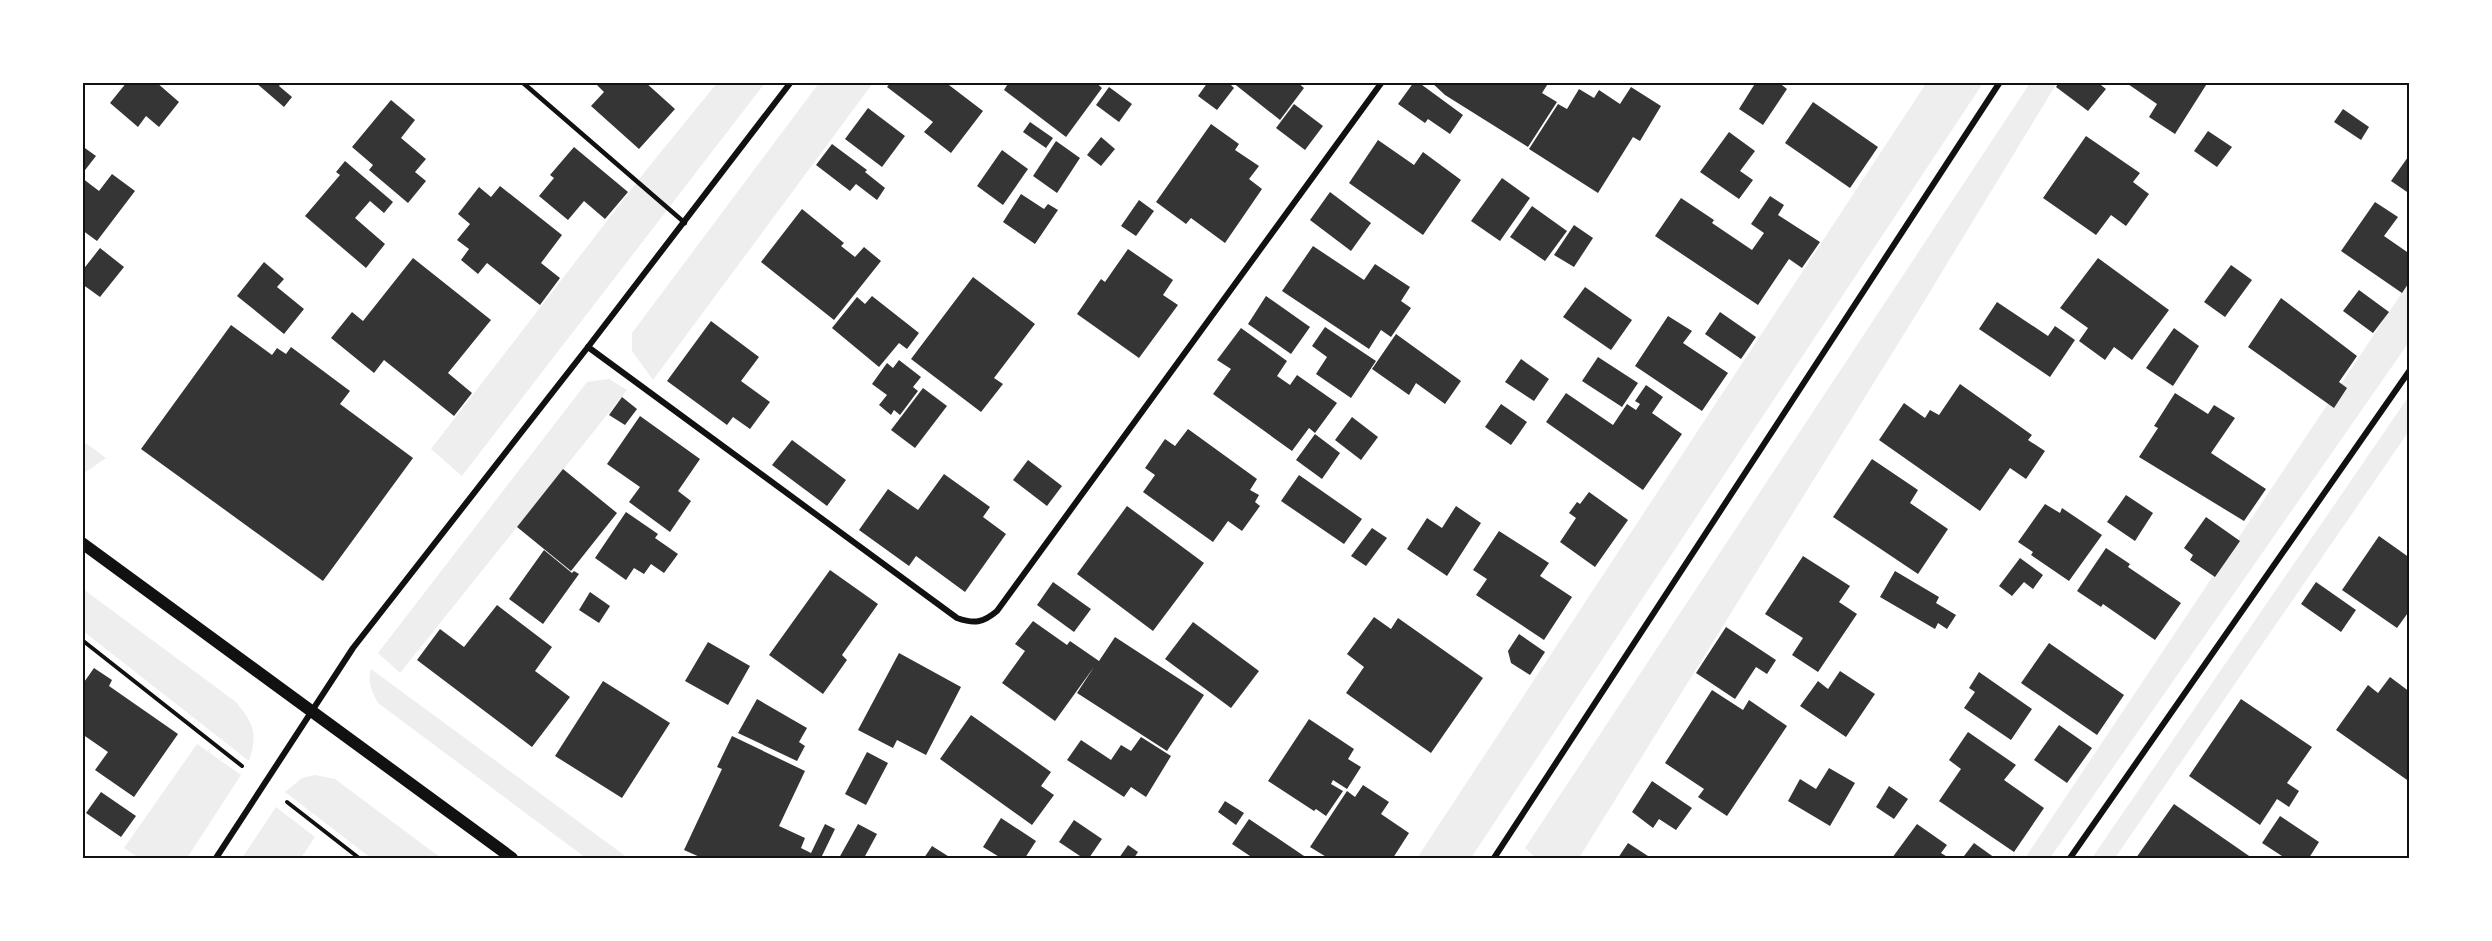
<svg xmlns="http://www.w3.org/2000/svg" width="2492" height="941" viewBox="0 0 2492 941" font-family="Manrope,sans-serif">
<rect width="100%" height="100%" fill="#fff"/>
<!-- green -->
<g fill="#eee">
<polygon points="1927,82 1983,83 1471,858 1417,858"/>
<polygon points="717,83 765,83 462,476 431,449 647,169"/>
<polygon points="819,83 873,83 653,380 632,351 632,333"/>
<polygon points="2030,83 2057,83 1914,318 1579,858 1536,858 1525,848"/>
<polygon points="2409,282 2409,342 2050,858 2025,858"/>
<polygon points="609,379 627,390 400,673 378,653 587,382"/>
<polygon points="2409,396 2409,431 2115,858 2092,858"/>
<polygon points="83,441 106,458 83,474"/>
<path d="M83 589 236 702C254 724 258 733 249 761L83 631Z"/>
<path d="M371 669 628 858H586L378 703C372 692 367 682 371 669Z"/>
<polygon points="197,744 241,775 187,858 139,858 124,848"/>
<polygon points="315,775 335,779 441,858 371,858 285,792 302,778"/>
<polygon points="276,807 315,837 301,858 242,858"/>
</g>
<!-- building -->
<g fill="#353535">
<polygon points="127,82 156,82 179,102 159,127 146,116 138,127 110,103"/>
<polygon points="255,82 282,82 279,86 292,97 284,107"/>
<polygon points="594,82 645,82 675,109 639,149 591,106 604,92"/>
<polygon points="891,82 945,82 983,111 951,153 924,132 933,122 887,87"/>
<polygon points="1009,82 1095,82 1102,88 1066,137 1004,90"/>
<polygon points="1208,82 1228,82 1234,88 1217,110 1198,96"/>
<polygon points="1232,82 1297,82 1304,88 1280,120"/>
<polygon points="1414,82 1418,82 1463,115 1450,134 1428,119 1425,123 1398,104"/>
<polygon points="1431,82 1549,82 1542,93 1557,102 1528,147 1445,95"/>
<polygon points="1756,82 1778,82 1787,89 1763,125 1739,109"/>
<polygon points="2059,82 2097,82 2106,89 2088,111 2056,87"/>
<polygon points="2125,82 2208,82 2175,134 2149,117 2157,104"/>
<polygon points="1109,87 1132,104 1119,122 1096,105"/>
<polygon points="1631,87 1661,106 1640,141 1633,137 1598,193 1529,149 1558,104 1567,109 1579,89 1594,98 1599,90 1620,104"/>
<polygon points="391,100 415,120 401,138 426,159 415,172 426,181 408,203 369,170 373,165 352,147"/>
<polygon points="1813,102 1878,147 1850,188 1785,143"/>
<polygon points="1294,104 1323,126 1305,150 1276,128"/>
<polygon points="868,108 905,136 882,167 845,139"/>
<polygon points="2343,109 2369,127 2361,140 2334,122"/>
<polygon points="1030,122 1053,138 1046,148 1023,132"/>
<polygon points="1211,124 1239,144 1235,150 1259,166 1249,179 1262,189 1225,243 1191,218 1186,224 1156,202"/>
<polygon points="2208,131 2232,147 2217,167 2194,151"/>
<polygon points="1729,132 1755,151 1740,171 1753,180 1739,199 1700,172"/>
<polygon points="2086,136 2140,173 2133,182 2149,194 2126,226 2111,215 2096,235 2043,198"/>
<polygon points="1101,137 1115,149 1101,166 1087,155"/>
<polygon points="1378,140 1414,165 1423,152 1461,180 1423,235 1349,183"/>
<polygon points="1056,141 1080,158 1057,193 1033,176"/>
<polygon points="832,144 867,170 865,172 885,188 877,200 856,184 850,191 816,165"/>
<polygon points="82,146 96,156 82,174"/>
<polygon points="574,147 628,192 605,219 584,201 568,220 539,196 554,178 550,175"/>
<polygon points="1002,150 1028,169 1003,205 977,186"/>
<polygon points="2408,157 2410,158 2410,194 2391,181"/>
<polygon points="345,161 393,202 384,213 370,201 355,218 385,244 366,268 305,216 340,175 336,172"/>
<polygon points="112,174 135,191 97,241 82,230 82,178 99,191"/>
<polygon points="1502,178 1530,198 1500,241 1471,221"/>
<polygon points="500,186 562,235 541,263 560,278 540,305 487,263 478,274 461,260 469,249 457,240 470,224 458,214 479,187 491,197"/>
<polygon points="1330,192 1371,223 1351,251 1310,220"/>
<polygon points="1021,194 1044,209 1048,204 1058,210 1035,244 1003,222"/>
<polygon points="1770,196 1784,205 1778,215 1820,242 1802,268 1789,259 1758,305 1655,236 1681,198 1714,220 1712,223 1752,250 1764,233 1751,224"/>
<polygon points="1139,200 1154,211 1136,236 1121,226"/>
<polygon points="2375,202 2398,217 2384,236 2410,254 2410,281 2402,293 2341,251"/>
<polygon points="1532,206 1567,231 1545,261 1510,237"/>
<polygon points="802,209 844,243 841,246 855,257 864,247 881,261 834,320 761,262"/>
<polygon points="1574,225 1593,238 1574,267 1554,255"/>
<polygon points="1313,246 1364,280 1375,264 1410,287 1401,301 1411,308 1391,337 1381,330 1369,349 1282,291"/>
<polygon points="100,248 124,267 100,297 82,284 82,271"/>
<polygon points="1128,249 1173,280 1163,295 1178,305 1139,358 1077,314 1101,279 1105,282"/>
<polygon points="413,258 491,320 448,373 472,393 454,416 384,360 374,373 331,338 352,312 363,321"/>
<polygon points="2098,258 2169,310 2132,360 2114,347 2105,360 2079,341 2088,328 2060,308"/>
<polygon points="264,262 284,279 277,287 304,309 284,334 237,296"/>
<polygon points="2231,265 2252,280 2225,317 2204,302"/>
<polygon points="973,277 1035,324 994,378 1003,384 981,412 911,359"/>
<polygon points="1585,287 1632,320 1611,350 1563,317"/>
<polygon points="2359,290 2389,312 2373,333 2343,311"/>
<polygon points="872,296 919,333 907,349 899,343 879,367 832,328 857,297 865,304"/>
<polygon points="1266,296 1310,327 1291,354 1248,324"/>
<polygon points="2281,298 2357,356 2339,382 2347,388 2334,408 2248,347"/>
<polygon points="1997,302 2048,336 2055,326 2075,340 2050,377 1979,329"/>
<polygon points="1720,312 1756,337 1741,359 1705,334"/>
<polygon points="1668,316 1692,331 1683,343 1728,373 1702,411 1635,366"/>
<polygon points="711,321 759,357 741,381 770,402 750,429 733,417 727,425 667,381"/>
<polygon points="231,325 272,355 277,348 286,354 291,347 350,391 340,404 413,458 323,581 141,449"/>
<polygon points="1325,327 1376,361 1351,398 1316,374 1327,357 1312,346"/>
<polygon points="1241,328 1287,361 1277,376 1290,385 1297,375 1337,403 1315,433 1309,428 1292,451 1213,394 1231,369 1217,360"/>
<polygon points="2174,328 2199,346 2173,386 2146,368"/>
<polygon points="1396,334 1461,381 1445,404 1416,383 1409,395 1372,369"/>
<polygon points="1598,357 1638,383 1622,407 1582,381"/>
<polygon points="1521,359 1549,379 1534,401 1505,382"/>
<polygon points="899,360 921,377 913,387 918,391 900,415 894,410 891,415 879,405 887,395 872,384 887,363 893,368"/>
<polygon points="1960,384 2032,435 2028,440 2045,451 2026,479 2010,468 1980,511 1879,440 1904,403 1925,418 1930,410 1939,415"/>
<polygon points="1646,385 1663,397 1652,413 1682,434 1643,490 1546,422 1566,393 1613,425 1627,404 1636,410 1640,404 1635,401"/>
<polygon points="923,388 947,406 915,448 891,430"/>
<polygon points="2175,393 2208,414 2214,405 2235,418 2211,453 2266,489 2244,521 2139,457 2158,428 2154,426"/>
<polygon points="622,397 637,409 625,425 609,415"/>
<polygon points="1501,404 1527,422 1511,445 1485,427"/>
<polygon points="640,416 700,459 678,491 691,501 670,532 629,502 640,487 607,464"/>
<polygon points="1352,417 1378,437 1361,460 1335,440"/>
<polygon points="1188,429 1257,479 1250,490 1259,495 1255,502 1260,506 1242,531 1228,521 1213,542 1143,492 1155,475 1145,468 1165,439 1175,446"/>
<polygon points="1315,434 1340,453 1322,479 1296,460"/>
<polygon points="792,440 846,480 827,506 772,465"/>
<polygon points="1872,459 1918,490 1910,503 1948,529 1918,574 1833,517"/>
<polygon points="1028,460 1062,486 1047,506 1013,480"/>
<polygon points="563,469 617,513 571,571 517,527"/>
<polygon points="944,474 990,507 983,517 1006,534 965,592 916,556 909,566 859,530 888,489 918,510"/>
<polygon points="1299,475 1362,519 1344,544 1281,501"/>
<polygon points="1589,492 1628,520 1595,567 1560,542 1576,518 1569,513 1577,502 1580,504"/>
<polygon points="2126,495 2153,513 2135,541 2107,522"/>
<polygon points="2045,504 2060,513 2062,508 2102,535 2069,581 2031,555 2033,552 2018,542"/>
<polygon points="1127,506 1204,563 1153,631 1077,574"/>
<polygon points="1456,506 1481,523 1447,576 1407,549 1427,518 1442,528"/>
<polygon points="626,512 658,534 655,538 678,554 664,573 651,564 644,574 634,568 626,580 595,558"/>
<polygon points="2206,517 2240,541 2215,577 2190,560 2193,555 2184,548"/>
<polygon points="1372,528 1387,538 1366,566 1351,556"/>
<polygon points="1499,531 1549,563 1540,576 1572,597 1544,640 1476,595 1487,579 1473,570"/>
<polygon points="2379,536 2410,558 2410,610 2397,628 2342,590"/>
<polygon points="2106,548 2130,564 2128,567 2181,603 2155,640 2103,604 2101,607 2077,591"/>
<polygon points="544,550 572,573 574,571 579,574 543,624 509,599"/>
<polygon points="1803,556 1850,586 1839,602 1857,614 1818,672 1792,655 1803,638 1765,614"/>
<polygon points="2020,558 2043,575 2033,589 2024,582 2012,596 1999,586"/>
<polygon points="830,570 878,604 842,655 847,660 823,694 769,655"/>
<polygon points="1895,571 1939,597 1936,603 1956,615 1947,629 1938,623 1935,629 1880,597"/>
<polygon points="1053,582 1091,609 1074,632 1037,605"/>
<polygon points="2316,582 2356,610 2341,632 2301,604"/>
<polygon points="590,592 610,606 599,623 579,610"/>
<polygon points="497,605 552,647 535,671 570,697 532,747 417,660 440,629 464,647"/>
<polygon points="1374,617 1391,629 1398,618 1483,678 1431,753 1346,693 1364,667 1347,654"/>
<polygon points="1033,621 1067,645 1070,641 1099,661 1115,637 1204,695 1167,751 1077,693 1094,667 1055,721 1002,683 1025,651 1015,644"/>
<polygon points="1193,622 1259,671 1231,708 1165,659"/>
<polygon points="1726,627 1776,660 1767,674 1756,667 1735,699 1696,673"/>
<polygon points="1519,634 1545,652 1530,675 1511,663 1508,651"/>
<polygon points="708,642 750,666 728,705 685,681"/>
<polygon points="2049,643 2124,695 2097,735 2021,683"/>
<polygon points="899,653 961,687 926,755 897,740 893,748 858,730"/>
<polygon points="94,668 112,680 109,686 178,734 134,797 95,770 108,752 82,734 82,685"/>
<polygon points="1840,671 1875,694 1846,737 1800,706 1818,681 1828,689"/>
<polygon points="1979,672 2032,709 2011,740 1964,708 1975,692 1969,688"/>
<polygon points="2390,677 2410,692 2410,782 2336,730 2368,685 2378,693"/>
<polygon points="603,681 670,723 622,798 555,756"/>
<polygon points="1712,690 1743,710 1749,700 1787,726 1727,816 1698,797 1704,789 1665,763"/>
<polygon points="757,699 807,728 799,742 805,746 797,761 738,733"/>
<polygon points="2241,699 2312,747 2287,783 2299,791 2289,807 2277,799 2260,825 2189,776"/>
<polygon points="971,715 1051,772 1041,786 1054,795 1032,825 940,759"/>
<polygon points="1309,719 1354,749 1348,759 1361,767 1347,789 1333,780 1331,784 1343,791 1326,816 1316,809 1314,811 1268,781"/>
<polygon points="2059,725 2092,748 2067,783 2034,760"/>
<polygon points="1968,732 2016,765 2004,780 2044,808 2014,852 1939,801 1961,769 1949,760"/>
<polygon points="732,736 805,771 779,826 805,838 801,848 811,853 825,824 835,829 821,858 702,858 684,850 722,769 717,767"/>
<polygon points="1141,737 1171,756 1146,797 1131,787 1124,797 1067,760 1081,740 1111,760 1121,745 1131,751"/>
<polygon points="867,752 888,763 866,805 845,794"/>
<polygon points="1829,768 1855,783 1830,826 1788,801 1800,779 1816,789"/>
<polygon points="1652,781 1692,808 1676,830 1659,819 1653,828 1632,812"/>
<polygon points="1363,785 1389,802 1381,814 1409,833 1393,858 1328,858 1310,847 1347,791 1355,797"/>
<polygon points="1889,786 1908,799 1894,819 1876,807"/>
<polygon points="101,792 136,816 121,837 86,813"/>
<polygon points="1225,801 1244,813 1236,825 1218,812"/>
<polygon points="2174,804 2252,858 2136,858"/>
<polygon points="2280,816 2319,842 2309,858 2285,858 2262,843"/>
<polygon points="1001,818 1036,841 1025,858 1001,858 983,847"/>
<polygon points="1249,819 1307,858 1253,858 1232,844"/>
<polygon points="1074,820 1102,839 1089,858 1083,858 1059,842"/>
<polygon points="858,824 877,834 864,858 839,858"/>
<polygon points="1917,824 1947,845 1941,853 1949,858 1892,858"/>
<polygon points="1628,843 1651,858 1618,858"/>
<polygon points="1974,843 1995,858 1968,858 1964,856"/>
<polygon points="1128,845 1138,852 1134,858 1119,858"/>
<polygon points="932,846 951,858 924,858"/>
</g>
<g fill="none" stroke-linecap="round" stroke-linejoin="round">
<!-- path -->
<g stroke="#111" stroke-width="4">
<polyline points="82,640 242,766"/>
<polyline points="287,802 359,858"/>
</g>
<!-- service -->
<polyline stroke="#111" stroke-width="4.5" points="522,82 685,223"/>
<!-- minor -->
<g stroke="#111" stroke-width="6">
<path d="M588 347 957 618C974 624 983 623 997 611L1382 82"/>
<polyline points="216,858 353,648 588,347 791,82"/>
<polyline points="1494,858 2000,82"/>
<polyline points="2070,858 2410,370"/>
</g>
<!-- secondary -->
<polyline stroke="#111" stroke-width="12" points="82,543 512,858"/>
</g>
<!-- border -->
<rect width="2492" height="941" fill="none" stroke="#ffffff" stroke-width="168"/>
<rect x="84" y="84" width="2324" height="773" fill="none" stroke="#111" stroke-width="2"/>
</svg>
